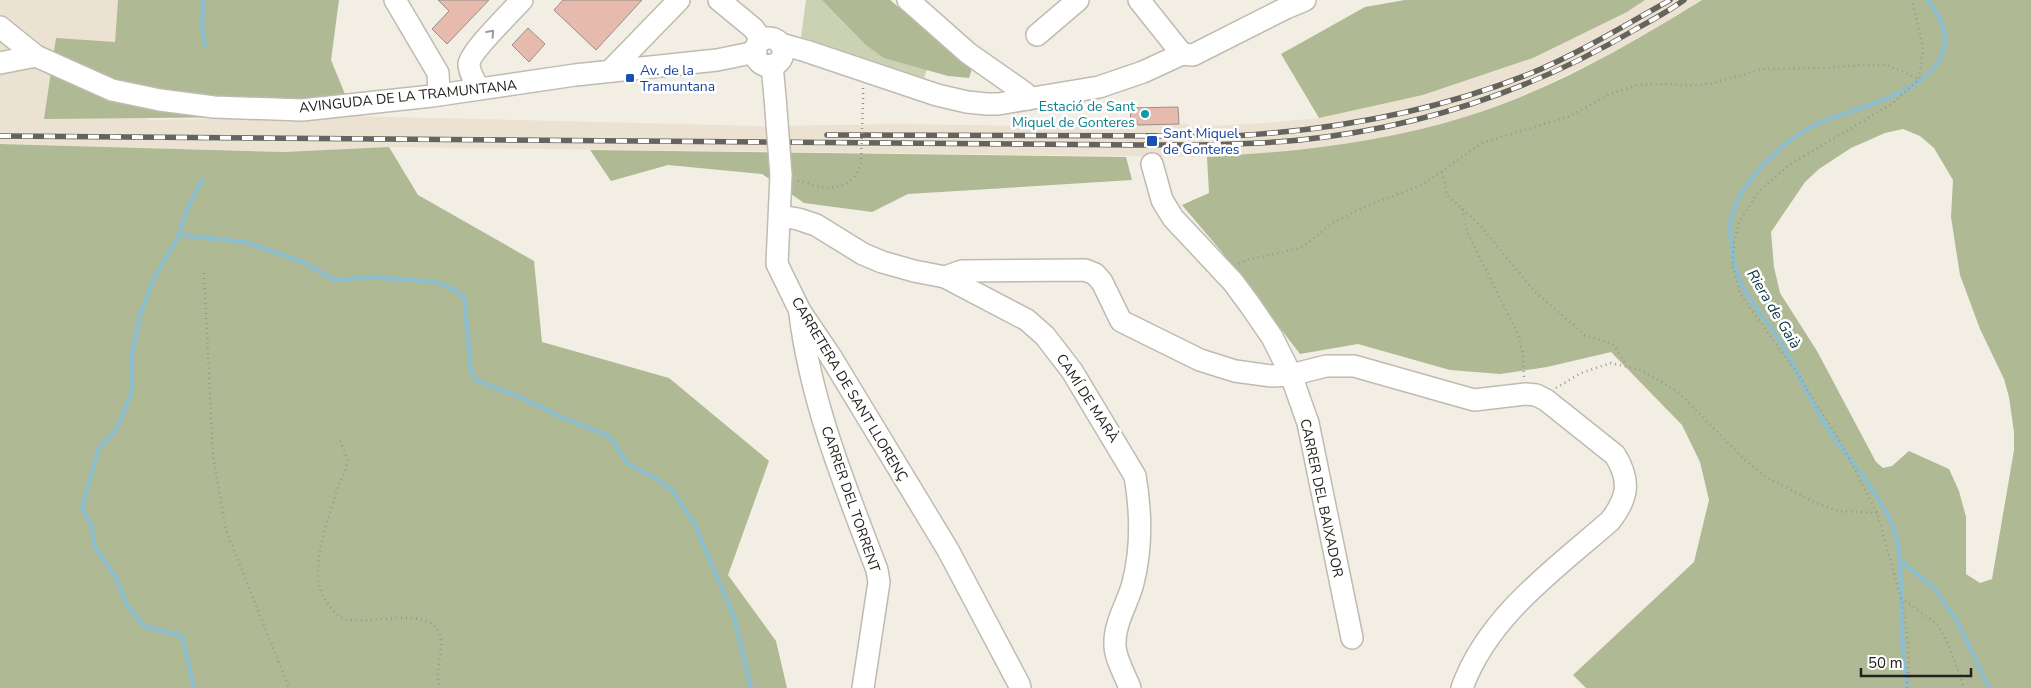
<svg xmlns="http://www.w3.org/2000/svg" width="2031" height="688" viewBox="0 0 2031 688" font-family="'Nunito Sans',sans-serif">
<rect width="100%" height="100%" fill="#f3eee4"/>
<!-- built -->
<polygon fill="#ebe2d2" points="0,0 118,0 115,42 149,120 354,116 760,126 898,124 1095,127 1095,125 1179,124 1188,124 1189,127 1265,123 1319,118 1424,95 1533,58 1627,12 1645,0 1702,0 1633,43 1536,90 1470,116 1390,137 1327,147 1268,154 1207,157 389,147 284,152 0,144"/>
<!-- green -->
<polygon fill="#cad2b3" points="806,0 832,0 931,58 924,78 801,37"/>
<!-- forest -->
<g fill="#afb993" fill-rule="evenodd">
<polygon points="118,0 339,0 331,60 354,116 44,119 56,38 115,42"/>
<polygon points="822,0 890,0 972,69 969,78 948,76 884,58 866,45"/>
<polygon points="1405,0 1645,0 1627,12 1533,58 1423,95 1319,118 1281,54 1365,7"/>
<path d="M1702 0H2031V688H1586L1573 675 1694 562 1709 500 1700 462 1682 425 1611 352 1547 367 1500 374 1450 370 1358 344 1300 354 1221 251 1182 205 1209 193 1207 157C1295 152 1383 143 1468 116 1551 90 1628 46 1702 0ZM1903 129 1920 136 1934 148 1953 180 1951 217 1960 275 1980 329 2004 379 2009 397 2014 432V450L1992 579 1980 583 1966 574V517L1959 491 1949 469 1909 451 1892 466 1883 468 1876 462 1817 351 1780 293 1774 267 1771 232 1805 182 1819 169 1851 148 1885 133Z"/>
<polygon points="0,144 284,152 389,147 418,195 534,261 542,342 669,378 769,461 728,575 776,641 787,688 0,688"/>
<polygon points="590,150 1126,157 1132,180 908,194 872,212 804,203 762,174 668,165 611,181"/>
</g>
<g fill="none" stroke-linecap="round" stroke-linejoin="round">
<!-- stream -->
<g stroke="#8ebecb" stroke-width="4.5">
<polyline points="203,0 202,26 205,45"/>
<polyline points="179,235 245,242 301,261 335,280 369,277 438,282 464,296 471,372 476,380 517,396 566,419 609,436 628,464 657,479 672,490 694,523 734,617 751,688"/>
<polyline points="1900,560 1934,588 1956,619 1989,688"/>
<polyline points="194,688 182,636 144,626 126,604 117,579 95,547 91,525 82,507 99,448 116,430 132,392 132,354 140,315 153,280 179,235 187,209 202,180"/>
<path d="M1908 688C1901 656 1902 623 1901 590 1900 568 1901 543 1891 522 1874 485 1843 454 1822 419 1806 394 1795 365 1779 340 1764 316 1742 295 1735 267 1733 260 1733 253 1732 246 1732 240 1730 234 1730 229 1731 188 1785 137 1821 122 1860 106 1960 87 1943 26 1940 17 1933 8 1928 0"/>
</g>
</g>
<!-- building -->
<g fill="#e6bbad" stroke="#998e8b">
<polygon points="438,0 489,0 447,44 432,29 449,11"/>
<polygon points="563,0 642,0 596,50 554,10"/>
<polygon points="528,28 545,44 529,62 512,45"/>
<polygon points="1178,107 1179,124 1137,125 1137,120 1131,121 1130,108"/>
</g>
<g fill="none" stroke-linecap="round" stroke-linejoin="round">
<!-- minor casing -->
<g stroke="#bfbbb1" stroke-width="24">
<g id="minor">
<polyline points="395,0 438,73 439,95"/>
<polyline points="719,0 753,28 762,40"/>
<polyline points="908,0 968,53 1025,93 1028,99"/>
<polyline points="1139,0 1182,54"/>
<polyline points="0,27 36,56 112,90 160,100 214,107 302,110 432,96 575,75 717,60 756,52"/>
<polyline points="1037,35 1078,0"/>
<circle cx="769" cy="52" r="14"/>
<polyline points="781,44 806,51 937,95 967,102 987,104 998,104 1099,87 1143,72 1182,54 1193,55 1286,8 1305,0"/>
<polyline points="0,63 36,56"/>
<polyline points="772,65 775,97"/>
<polyline points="610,71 679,0"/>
<path d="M479 89C475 82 469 72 469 64 470 52 512 11 522 0"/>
<polyline points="1152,164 1162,200 1173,218 1233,282 1250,305 1272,337 1291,375 1308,423 1352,638"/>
<polyline points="781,175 777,264 800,311 831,357 948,550 1019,684 1020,688"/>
<path d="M780 216 798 219 816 225 863 254 882 262 914 271 945 277 1027 320 1045 336 1072 371 1135 476C1141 511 1142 548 1133 583 1128 603 1114 623 1115 645 1115 658 1125 675 1130 688"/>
<path d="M945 277 962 271 1085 270 1095 274 1102 282 1121 321 1200 360 1235 371 1272 376 1291 375 1326 366H1354L1474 400 1526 394 1536 395 1546 400 1615 455C1631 481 1628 498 1610 521 1554 570 1488 616 1462 688"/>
<path d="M800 314C811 403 845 486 877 570L879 582 863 688"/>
</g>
</g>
<!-- path -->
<g stroke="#9a9790" stroke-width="2.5" stroke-dasharray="1 4" stroke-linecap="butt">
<polyline points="863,88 863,99"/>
<polyline points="1442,172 1447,195 1479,224 1534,291 1585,335 1609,343 1614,346 1627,365"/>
<path d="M798 181C805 181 810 185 817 186 839 191 854 184 861 164"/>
<polyline points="1462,209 1468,234 1518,334 1523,355 1524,378"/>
<polyline points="1239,264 1246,260 1301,248 1333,223 1362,208 1422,185 1482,143 1570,116 1610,94 1637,85 1669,84 1688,86 1714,83 1762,69 1826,68 1859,65 1887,65 1919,79"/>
<polyline points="204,273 213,456 226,530 289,688"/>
<polyline points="1556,388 1581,373 1611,363 1641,370 1678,392 1745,460 1766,477 1816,503 1839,511 1877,513"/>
<path d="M340 441C342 447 346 453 347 459 348 466 342 478 339 484 330 514 307 570 324 598 329 606 336 616 345 619 370 626 430 604 440 635 444 647 438 661 438 673 438 678 439 683 440 688"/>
<polyline points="1901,598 1938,625 1949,646 1964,688"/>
<polyline points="1907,688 1909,656 1905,618 1901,598 1877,513 1841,443 1797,373 1741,295 1732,265 1734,243 1739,222 1760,190 1789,165 1893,103 1919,79 1923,48 1912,0"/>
</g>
<!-- minor -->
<use href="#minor" stroke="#fff" stroke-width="21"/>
<!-- rail casing -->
<g stroke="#65635d" stroke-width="5.5">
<g id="rail">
<path d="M827 135 1233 136C1335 130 1434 112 1529 74 1578 54 1624 26 1670 0"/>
<path d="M0 136 1141 145C1194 145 1247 145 1300 140 1419 128 1533 90 1636 29 1652 20 1669 11 1684 0"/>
</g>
</g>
<!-- rail -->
<use href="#rail" stroke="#fff" stroke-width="4" stroke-dasharray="11" stroke-linecap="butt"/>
<!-- minor-bridge casing -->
<g stroke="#bfbbb1" stroke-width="24" stroke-linecap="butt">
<polyline id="minor-bridge" points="775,97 781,175"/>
</g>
<!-- path-bridge -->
<polyline stroke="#9a9790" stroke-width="2.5" stroke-dasharray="1 4" stroke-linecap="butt" points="861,164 863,99"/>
<!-- minor-bridge -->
<use href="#minor-bridge" stroke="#fff" stroke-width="21"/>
</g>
<!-- one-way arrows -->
<defs><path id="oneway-chevron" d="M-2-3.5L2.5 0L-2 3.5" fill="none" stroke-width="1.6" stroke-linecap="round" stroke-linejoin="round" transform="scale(1.25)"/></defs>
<use stroke="#9c9b99" href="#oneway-chevron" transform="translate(491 33) rotate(-48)"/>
<!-- markers -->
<g fill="#1a4fb4" stroke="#fff" stroke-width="2">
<rect x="625" y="73" width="10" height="10" rx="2.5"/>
<rect x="1146" y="135" width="12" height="12" rx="2.5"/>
</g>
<circle fill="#0f9aa8" stroke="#fff" stroke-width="2" cx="1145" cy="114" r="5"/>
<g text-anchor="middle" stroke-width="5" stroke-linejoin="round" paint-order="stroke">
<!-- transit labels -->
<g font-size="14" fill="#164399" stroke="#fff" text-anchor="start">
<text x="640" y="75">Av. de la<tspan x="640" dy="16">Tramuntana</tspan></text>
<text x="1163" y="138">Sant Miquel<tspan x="1163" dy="16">de Gonteres</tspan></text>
</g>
<!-- street labels -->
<g font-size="14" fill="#22211d" stroke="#fff">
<text transform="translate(408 96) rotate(-6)" y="5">AVINGUDA DE LA TRAMUNTANA</text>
<text transform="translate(850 389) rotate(59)" y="5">CARRETERA DE SANT LLORENÇ</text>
<text transform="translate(1088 398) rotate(57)" y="5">CAMÍ DE MARÀ</text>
<text transform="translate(1322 498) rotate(78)" y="5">CARRER DEL BAIXADOR</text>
<text transform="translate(851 499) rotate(71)" y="5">CARRER DEL TORRENT</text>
</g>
<!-- culture labels -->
<g font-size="14" fill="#0d838f" stroke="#fff" text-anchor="end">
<text x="1135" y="111">Estació de Sant<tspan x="1135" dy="16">Miquel de Gonteres</tspan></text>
</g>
<!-- water labels -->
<g font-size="15" font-style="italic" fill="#04323d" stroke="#fff">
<text transform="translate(1774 309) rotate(59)" y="5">Riera de Gaià</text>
</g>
</g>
<!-- scale -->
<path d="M1861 668v8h110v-8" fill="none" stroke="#22211d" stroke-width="2.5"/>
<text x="1868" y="668" font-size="15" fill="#22211d" stroke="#ffffff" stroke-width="4" paint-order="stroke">50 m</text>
</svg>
